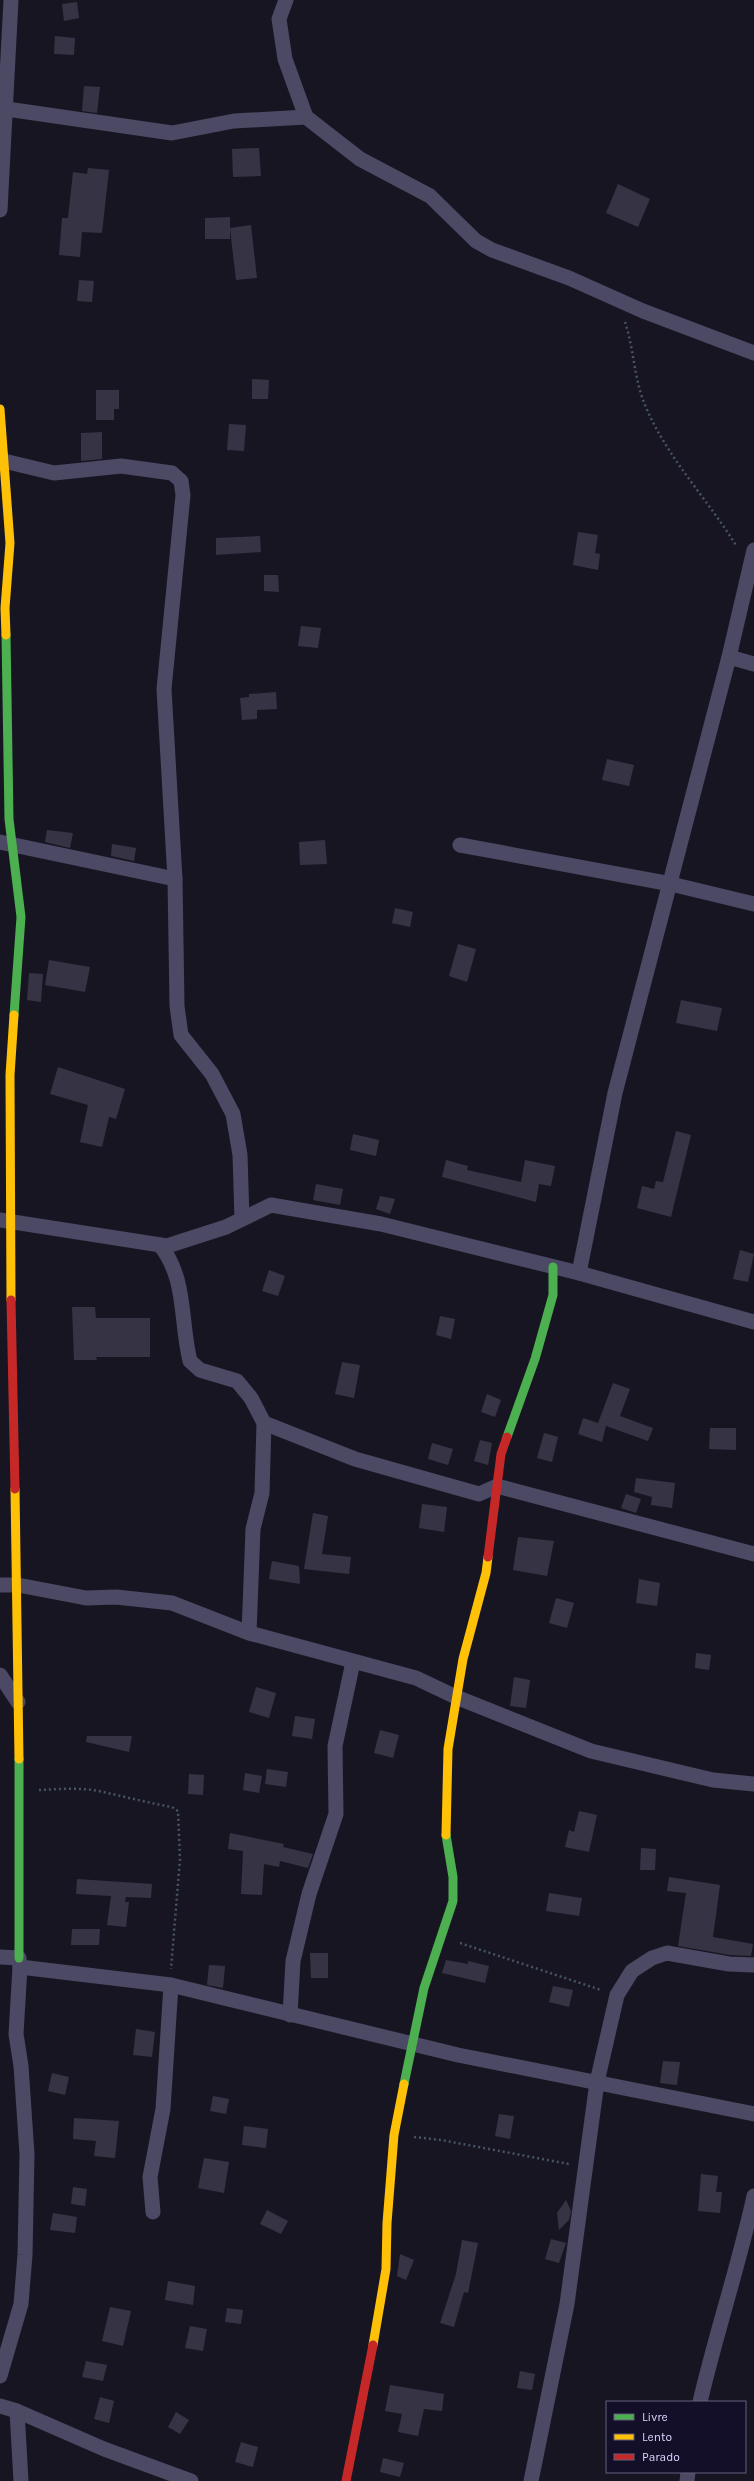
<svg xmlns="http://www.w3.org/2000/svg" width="754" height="2481" viewBox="0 0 754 2481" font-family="Karla,sans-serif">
<rect width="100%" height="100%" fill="#181523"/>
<!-- building -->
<g fill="#363345">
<polygon points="77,2 79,18 64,21 62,4"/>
<polygon points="55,36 75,38 74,55 54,54"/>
<polygon points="84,86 100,87 97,113 82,111"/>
<polygon points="259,148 261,176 233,177 232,149"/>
<polygon points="88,168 109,170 102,233 82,232 80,257 59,255 62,218 68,218 73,172 87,174"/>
<polygon points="618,184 650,199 638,227 606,213"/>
<polygon points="230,217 230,228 251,225 257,278 236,280 230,229 230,239 205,239 205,218"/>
<polygon points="79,280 94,281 92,302 77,301"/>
<polygon points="252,379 269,380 268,399 252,399"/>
<polygon points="96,390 119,390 119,409 114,409 114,420 96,420"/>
<polygon points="229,424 246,425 244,451 227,450"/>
<polygon points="102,432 102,459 81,461 81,433"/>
<polygon points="578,532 598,535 595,553 600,554 598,570 573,565"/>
<polygon points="260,536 261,552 216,555 216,538"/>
<polygon points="264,575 278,575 279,592 264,591"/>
<polygon points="301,626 321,628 318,648 298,646"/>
<polygon points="276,692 277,709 257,710 257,719 242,720 240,698 249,697 249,694"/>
<polygon points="607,759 634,765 629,786 602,780"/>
<polygon points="47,830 73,833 70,848 45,842"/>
<polygon points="325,840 327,864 300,865 299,842"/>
<polygon points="112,844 136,848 134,861 111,856"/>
<polygon points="395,908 413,912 410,927 392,923"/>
<polygon points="458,944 476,949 467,982 449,976"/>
<polygon points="49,960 90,967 85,992 45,985"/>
<polygon points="29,973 43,974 41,1002 27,1000"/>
<polygon points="681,1000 722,1008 717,1031 676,1023"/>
<polygon points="58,1067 125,1089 116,1119 109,1117 102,1147 80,1142 88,1105 50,1094"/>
<polygon points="676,1131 691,1135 671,1217 637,1208 642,1186 654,1189 656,1181 663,1182"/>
<polygon points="353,1134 379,1140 376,1156 350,1150"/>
<polygon points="446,1160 468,1166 467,1170 521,1182 525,1160 555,1166 551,1186 539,1184 536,1202 442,1177"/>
<polygon points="316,1184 343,1189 340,1205 313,1200"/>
<polygon points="380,1196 395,1199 390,1214 376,1209"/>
<polygon points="740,1250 754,1254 748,1282 733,1279"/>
<polygon points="269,1270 285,1276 278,1296 262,1291"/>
<polygon points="72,1307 95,1307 96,1318 150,1318 150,1357 96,1357 97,1360 74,1360"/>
<polygon points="440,1316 455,1319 451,1339 436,1335"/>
<polygon points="342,1362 360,1365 354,1398 335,1394"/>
<polygon points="613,1383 630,1389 620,1416 653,1428 648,1441 606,1426 602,1442 578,1434 583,1418 598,1423"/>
<polygon points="487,1394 501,1400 495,1417 481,1412"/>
<polygon points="710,1428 736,1428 736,1450 709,1449"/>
<polygon points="544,1433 558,1437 552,1462 537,1458"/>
<polygon points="480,1440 492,1443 488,1465 474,1461"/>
<polygon points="432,1443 453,1449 448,1465 428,1459"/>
<polygon points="636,1478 675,1483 672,1508 651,1505 652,1497 634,1492"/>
<polygon points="626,1494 641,1499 636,1513 621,1508"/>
<polygon points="422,1504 447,1507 444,1532 419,1528"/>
<polygon points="313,1513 328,1516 322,1554 351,1557 349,1574 304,1569"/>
<polygon points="518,1537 554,1541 547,1576 513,1570"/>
<polygon points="272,1561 299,1566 300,1584 269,1579"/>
<polygon points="639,1579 660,1583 657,1606 636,1603"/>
<polygon points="556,1598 574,1603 567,1628 549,1623"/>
<polygon points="696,1653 711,1655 709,1670 695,1668"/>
<polygon points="514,1677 530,1680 526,1708 510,1706"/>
<polygon points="256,1687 276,1693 269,1718 249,1712"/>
<polygon points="295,1716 315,1719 312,1739 292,1736"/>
<polygon points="380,1730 399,1735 393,1758 374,1753"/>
<polygon points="87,1736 132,1736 129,1752 86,1742"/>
<polygon points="267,1769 288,1772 286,1787 265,1784"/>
<polygon points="245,1773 262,1776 259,1793 243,1790"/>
<polygon points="189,1774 204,1775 203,1795 188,1794"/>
<polygon points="579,1811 597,1815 589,1852 565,1847 569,1830 574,1832"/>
<polygon points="230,1833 284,1844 283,1847 313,1854 308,1868 280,1861 279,1867 264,1864 262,1895 241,1894 243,1851 228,1849"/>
<polygon points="641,1848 656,1849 655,1870 640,1870"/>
<polygon points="669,1877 720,1885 713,1937 753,1944 751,1956 730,1955 678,1946 686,1893 667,1891"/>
<polygon points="77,1879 152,1884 151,1898 126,1897 125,1902 129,1902 126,1927 107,1925 111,1896 76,1894"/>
<polygon points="549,1893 582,1898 579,1916 546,1911"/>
<polygon points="72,1929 100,1929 99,1945 71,1945"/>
<polygon points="310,1953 328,1953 328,1978 311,1978"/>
<polygon points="446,1960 468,1964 468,1961 489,1966 485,1983 442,1973"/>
<polygon points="209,1965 225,1966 223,1988 207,1985"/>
<polygon points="553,1986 573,1990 569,2007 549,2002"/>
<polygon points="136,2029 155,2032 152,2057 133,2055"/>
<polygon points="663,2061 680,2062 677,2085 660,2083"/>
<polygon points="52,2073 69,2077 65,2095 48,2091"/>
<polygon points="213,2096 229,2099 226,2114 210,2111"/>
<polygon points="499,2114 514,2116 510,2139 495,2136"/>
<polygon points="74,2118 119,2121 115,2158 94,2156 96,2141 73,2139"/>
<polygon points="244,2126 268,2129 266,2148 242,2145"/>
<polygon points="204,2158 229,2162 224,2193 198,2188"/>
<polygon points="701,2174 718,2176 716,2192 722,2192 720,2213 698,2211"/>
<polygon points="73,2187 87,2189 85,2206 71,2204"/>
<polygon points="566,2200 571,2211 569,2220 559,2230 557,2213"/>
<polygon points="267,2210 288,2221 281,2234 260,2224"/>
<polygon points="53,2213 77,2217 75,2233 50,2230"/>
<polygon points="551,2239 566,2243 559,2263 545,2259"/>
<polygon points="462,2240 478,2243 468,2293 464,2292 454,2327 440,2323 456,2274"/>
<polygon points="400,2254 414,2260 406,2280 397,2276"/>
<polygon points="168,2281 195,2286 193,2305 165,2300"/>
<polygon points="110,2307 131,2311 123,2346 102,2341"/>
<polygon points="227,2308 243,2310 241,2324 225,2322"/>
<polygon points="190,2326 207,2329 203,2351 185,2348"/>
<polygon points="86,2361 107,2365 103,2381 82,2377"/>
<polygon points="520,2371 535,2374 532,2390 517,2388"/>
<polygon points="390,2385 444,2394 442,2411 424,2409 418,2436 398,2432 402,2414 385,2411"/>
<polygon points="100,2397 114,2401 109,2423 94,2419"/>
<polygon points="176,2412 189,2420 180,2434 168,2427"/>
<polygon points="241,2442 258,2447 253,2467 235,2462"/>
<polygon points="383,2458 404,2463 400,2477 380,2472"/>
</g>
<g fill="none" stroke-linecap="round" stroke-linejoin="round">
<!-- path -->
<g stroke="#465464" stroke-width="2.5" stroke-dasharray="2 3" stroke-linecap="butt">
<path d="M625 322C634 349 634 379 645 405 667 458 707 498 737 547"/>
<path d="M39 1790C60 1789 82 1787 103 1792 126 1797 149 1803 172 1807L178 1811 180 1859 171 1969"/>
<polyline points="460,1943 601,1990"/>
<polyline points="414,2137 441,2140 569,2164"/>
</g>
<!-- street -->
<g stroke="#4b4964" stroke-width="15">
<polyline points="286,0 279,19 285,59 306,117"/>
<polyline points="0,103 7,109 172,133 234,121 306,117 360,159 430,196 476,241 492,250 569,278 643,311 754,353"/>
<polyline points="0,210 11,0"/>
<polyline points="0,460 54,473 121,466 172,473 181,481 183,495 164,689 175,879 177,1006 181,1035 212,1074 233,1114 240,1155 242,1219"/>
<polyline points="729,657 754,664"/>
<polyline points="0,842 175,879"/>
<polyline points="460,845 671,884 754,904"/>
<polyline points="0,1220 167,1246 226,1227 271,1205 381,1224 579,1273 754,1322"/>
<path d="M160 1245C187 1279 180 1321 190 1361L200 1370 237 1381 251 1398 264 1423 262 1493 253 1529 249 1633"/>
<polyline points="579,1273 615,1093 729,657 754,550"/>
<polyline points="264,1423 355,1459 479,1494 497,1486 754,1554"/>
<polyline points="0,1585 18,1585 86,1598 116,1597 172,1603 249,1633 416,1678 456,1697 591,1751 713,1780 754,1784"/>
<polyline points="0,1675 18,1702"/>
<polyline points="0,1957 19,1958 20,1967 171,1985 458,2055 754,2114"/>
<polyline points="290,2015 293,1961 309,1894 336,1814 335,1746 353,1662"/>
<polyline points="153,2212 150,2177 163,2109 171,1985"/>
<polyline points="0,2376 21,2304 25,2255 27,2154 21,2066 16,2034 20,1967"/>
<path d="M700 2402C716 2333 739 2265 754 2196"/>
<polyline points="0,2406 17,2411 104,2449 191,2481"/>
<polyline points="17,2411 21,2481"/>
<polyline points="531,2481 567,2304 597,2082 617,1995 632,1971 652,1958 667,1953 729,1964 754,1965"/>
<polyline points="687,2481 688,2472"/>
</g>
<!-- fast -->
<g stroke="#4caf50" stroke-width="9">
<polyline points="6,635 9,819 21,917 14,1015"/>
<polyline points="507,1437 535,1359 553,1295 553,1267"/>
<polyline points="19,1958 19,1759"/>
<polyline points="404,2084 424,1988 453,1901 453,1877 446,1835"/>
</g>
<!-- slow -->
<g stroke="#ffc107" stroke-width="9">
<polyline points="0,409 10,543 5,608 6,635"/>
<polyline points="11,1300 10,1075 14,1015"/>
<polyline points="15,1489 19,1759"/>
<polyline points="446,1835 448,1749 463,1659 486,1573 488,1557"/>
<polyline points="373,2345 386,2269 387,2223 394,2135 404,2084"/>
</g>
<!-- jam -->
<g stroke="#c62828" stroke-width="9">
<polyline points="11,1300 15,1489"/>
<polyline points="488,1557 501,1454 507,1437"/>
<polyline points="346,2481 373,2345"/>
</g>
</g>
<!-- legend -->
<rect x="606" y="2401" width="140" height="72" fill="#140f29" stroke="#645f7f"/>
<rect x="614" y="2414" width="20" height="6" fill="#4caf50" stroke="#645f7f"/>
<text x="642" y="2421" font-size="12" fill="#ddd6ff">Livre</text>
<rect x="614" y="2434" width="20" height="6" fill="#ffc107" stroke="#645f7f"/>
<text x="642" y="2441" font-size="12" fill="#ddd6ff">Lento</text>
<rect x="614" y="2454" width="20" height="6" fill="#c62828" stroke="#645f7f"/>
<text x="642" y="2461" font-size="12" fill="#ddd6ff">Parado</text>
</svg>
